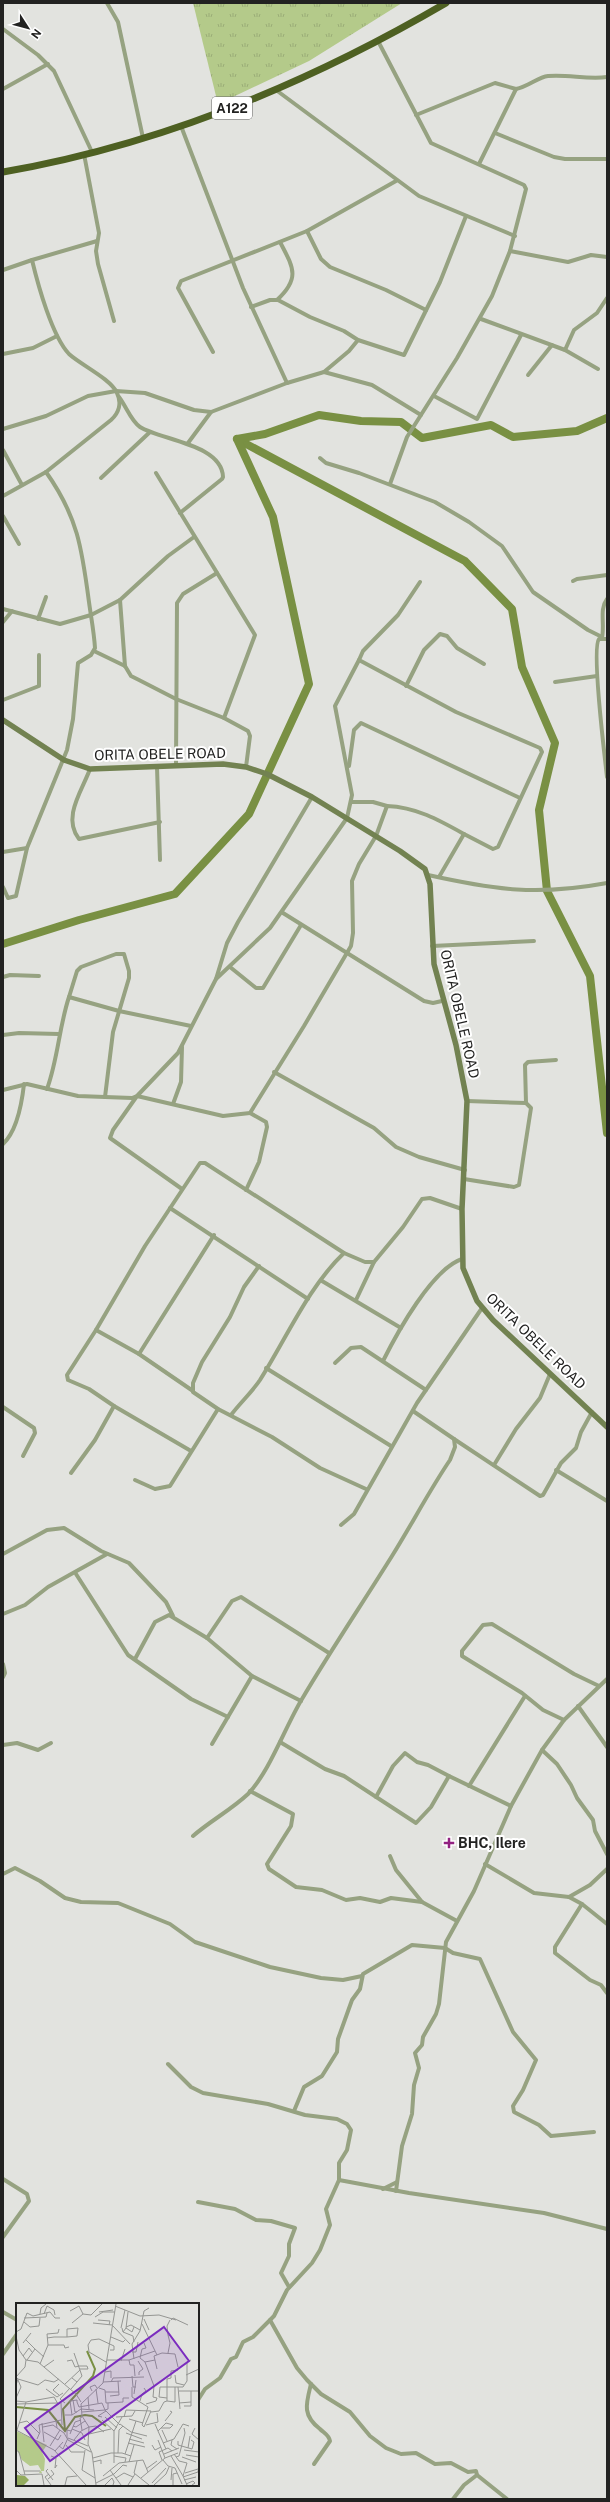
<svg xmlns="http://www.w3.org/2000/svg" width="610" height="2502" viewBox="0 0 610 2502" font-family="'Public Sans',sans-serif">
<defs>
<pattern id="grass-tufts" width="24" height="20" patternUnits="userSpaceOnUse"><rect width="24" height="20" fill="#b4ca8a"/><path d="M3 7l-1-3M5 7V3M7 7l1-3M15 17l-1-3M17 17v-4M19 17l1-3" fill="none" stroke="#9aad77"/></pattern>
</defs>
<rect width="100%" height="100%" fill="#e2e3df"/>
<!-- grass -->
<polygon fill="url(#grass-tufts)" points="193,3 402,3 309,61 218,104"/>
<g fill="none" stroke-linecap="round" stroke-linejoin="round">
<!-- river -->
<g stroke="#799043" stroke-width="8">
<polyline points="237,439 465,561 512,609 522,667 555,743 539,810 547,891 590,976 607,1133"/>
<polyline points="3,944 79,920 175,894 249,814 309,684 273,517 237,439 265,434 319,415 361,421 401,422 422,438 491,425 513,437 577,431 607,418"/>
</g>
<!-- minor -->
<g stroke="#96a281" stroke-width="4">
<polyline points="107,3 118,22 143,138"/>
<polyline points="3,29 38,55 54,71 92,152"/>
<polyline points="378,41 431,143 524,185 526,189 510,251 492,296 457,358 407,437 390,484"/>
<polyline points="3,89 48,64"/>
<polyline points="276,90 419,196 515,236"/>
<path d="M416 115 495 83 516 89C528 87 538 77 548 76 568 74 588 80 607 77"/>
<polyline points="181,126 243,288 287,383"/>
<polyline points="495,133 554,157 565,159 607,159"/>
<polyline points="84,154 99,233 96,251 98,264 114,321"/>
<polyline points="479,164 516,89"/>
<polyline points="307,231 321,259 330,267 386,290 426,310"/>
<polyline points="510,251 568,262 591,255 607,257"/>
<polyline points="3,270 32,260"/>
<path d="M277 300C301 278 293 267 280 242"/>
<polyline points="251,307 270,300 278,300 310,317 344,331 358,340 404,355 440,282 466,216"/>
<polyline points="481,319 565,350 598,369"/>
<polyline points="565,350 574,330 597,313 607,298"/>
<polyline points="213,352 178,288 181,281 307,231 396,181"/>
<polyline points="3,354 33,348 57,336"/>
<polyline points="324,372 349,351 358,340"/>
<polyline points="528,375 552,345"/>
<polyline points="434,396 477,419 521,335"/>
<path d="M119 397C126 406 131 421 140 427 160 440 222 444 223 477L222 479 180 513"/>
<polyline points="3,429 46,416 88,396 116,391 145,393 194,410 211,412 287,383 324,372 372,385 421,415"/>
<polyline points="188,443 211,412"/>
<polyline points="3,450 22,485"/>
<polyline points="320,458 326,463 359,473 435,502 469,522 502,546 533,592 588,630 602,637"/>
<polyline points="156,473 255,635 224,718"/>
<polyline points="101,478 150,432"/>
<path d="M3 496 46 472 111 420C119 413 122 403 117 393 111 379 81 365 69 354 52 336 38 285 32 260L97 241"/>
<polyline points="3,516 19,544"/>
<polyline points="573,581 577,579 607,575"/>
<polyline points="420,582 398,615 363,651 359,660 456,712 540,748 542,752 498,847 493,849 464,834 439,877"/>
<polyline points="120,600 125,666"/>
<polyline points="3,609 60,624 91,615 120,600 168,556 194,537"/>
<polyline points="38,619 46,597"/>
<polyline points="3,622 12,611"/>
<path d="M602 638C605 623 599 610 607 599"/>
<path d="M607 639H599C591 648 605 758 607 777"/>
<polyline points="94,651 125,666 131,676 139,680 176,699 224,718 248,731 250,736 246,767"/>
<polyline points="555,682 597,676"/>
<polyline points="406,686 424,650 440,634 447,636 457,648 484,664"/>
<polyline points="3,700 39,686 39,655"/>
<polyline points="176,765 177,603 183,594 217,573"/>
<polyline points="349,766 354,730 361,723 520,798"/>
<polyline points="157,767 160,860"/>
<path d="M90 769C82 791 62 817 79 839L160 822"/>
<polyline points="352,802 373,802 387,806"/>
<path d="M3 852 27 848 67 750 73 719 78 663 91 655 95 648C94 632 91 617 89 602 82 549 78 517 46 472"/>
<path d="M428 875C496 890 537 896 607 883"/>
<polyline points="3,887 8,898 16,896 27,848"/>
<polyline points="283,913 424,1001 433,1003 442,1001"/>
<polyline points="432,946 534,941"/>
<polyline points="230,967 256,988 263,988 301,925"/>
<polyline points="3,977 10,975 39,976"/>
<polyline points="216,979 227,943 238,922 312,797"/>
<polyline points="69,997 77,971 81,967 116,954 124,954 129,971 129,978 113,1032 105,1097"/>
<polyline points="3,1035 19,1033 59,1034"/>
<polyline points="274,1072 374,1128 396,1147 419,1157 465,1170"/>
<path d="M47 1089C58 1059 59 1027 69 997L119 1011 191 1026"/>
<polyline points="3,1090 27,1084 78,1096 132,1098 137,1096 178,1053 216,979 270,928 347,818 352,795 335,706 359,660"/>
<polyline points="526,1103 525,1065 528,1062 556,1060"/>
<polyline points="173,1104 181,1082 182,1047"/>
<path d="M3 1144C17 1131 22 1102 24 1084"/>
<polyline points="464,1179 514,1187 519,1185 531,1108 526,1103 467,1101"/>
<path d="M182 1189 110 1138 113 1130 137 1096 223 1116 250 1113 304 1026 351 946 353 933 352 881 359 864 376 836 387 806C416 807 439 820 464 834"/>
<polyline points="246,1190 259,1162 267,1127 266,1122 250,1113"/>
<polyline points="170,1208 308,1299"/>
<polyline points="259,1266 244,1287 230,1317 202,1362 193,1383 193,1392 218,1409 272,1437 320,1468 366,1489"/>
<polyline points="322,1281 401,1328"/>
<polyline points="356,1300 374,1262"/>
<polyline points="96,1330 139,1354 193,1391"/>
<polyline points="139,1354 214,1235"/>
<path d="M383 1361C397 1333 432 1269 462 1259"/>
<polyline points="335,1363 351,1348 361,1347 426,1390"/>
<polyline points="266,1368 391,1446"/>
<polyline points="114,1406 191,1451"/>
<polyline points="3,1407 34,1428 35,1433 23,1456"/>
<path d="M231 1415C240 1403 252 1392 260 1380 286 1339 309 1286 344 1253"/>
<polyline points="454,1439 540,1496 543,1495 561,1463 576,1448 581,1432 592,1412"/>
<polyline points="494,1465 516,1429 540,1398 550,1374"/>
<polyline points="556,1470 607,1501"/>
<polyline points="71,1473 95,1440 114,1406 89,1389 68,1380 67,1375 96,1330 145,1246 200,1163 205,1163 344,1253 365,1262 374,1262 403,1227 422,1199 430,1198 462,1209"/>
<polyline points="135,1480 155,1489 170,1486 218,1409"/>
<polyline points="341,1525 354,1514 417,1403 482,1308"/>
<polyline points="3,1554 47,1530 64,1528 101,1551 129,1563 166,1602 173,1616"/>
<polyline points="76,1574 128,1655 191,1699 228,1717"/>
<polyline points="3,1614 25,1605 48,1587 107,1554"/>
<polyline points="207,1638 232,1601 241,1597 329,1653"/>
<polyline points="135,1659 155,1622 169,1615 207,1638 252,1676 301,1701"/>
<polyline points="3,1664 5,1673 3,1677"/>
<polyline points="578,1706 607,1747"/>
<polyline points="564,1720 543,1710 522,1693 462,1656 462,1651 483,1625 492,1624 574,1674 599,1686"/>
<polyline points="280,1742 325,1769 344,1776 416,1823 431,1807 449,1776 511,1806"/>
<polyline points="212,1744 252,1676"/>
<polyline points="3,1745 17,1743 38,1750 51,1743"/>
<polyline points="542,1750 557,1764 571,1785 577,1798 593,1820 595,1831 607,1854"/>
<polyline points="469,1786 525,1696"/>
<polyline points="250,1791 293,1814 291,1826 267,1864 269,1869 296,1887 322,1890 346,1900 360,1898 380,1902 391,1898 422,1902"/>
<polyline points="376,1797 393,1766 405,1753 417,1762 428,1765 449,1776"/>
<path d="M193 1836C210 1821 231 1810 248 1794 270 1771 285 1727 302 1699 331 1650 362 1604 392 1556 412 1524 429 1491 450 1460L455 1447 454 1439 413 1411"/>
<polyline points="390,1856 396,1870 422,1902 457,1921"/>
<polyline points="485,1864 534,1893 569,1897 582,1904 607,1924"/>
<polyline points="3,1874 15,1868 40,1881 65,1898 81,1902 118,1903 170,1924 195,1942 270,1967 321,1978 343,1980 362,1976"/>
<polyline points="569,1897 590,1885 607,1869"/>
<polyline points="582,1904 555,1947 555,1953 590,1980 601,1985 607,1993"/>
<polyline points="168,2064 191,2087 203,2093 268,2104 305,2115 337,2119 347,2124 351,2130 347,2150 339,2163 339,2180 326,2209 330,2225 320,2250 312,2263 287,2290 274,2316 253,2337 243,2342 236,2357 231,2359 220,2378 205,2389 198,2400"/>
<polyline points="294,2111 304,2087 322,2076 337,2052 338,2039 352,2000 360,1989 363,1974 412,1945 445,1948 453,1953 480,1959 513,2032 536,2060 523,2090 513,2106 514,2112 539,2125 551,2136 594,2132"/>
<polyline points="3,2179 27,2194 29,2201 3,2237"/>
<polyline points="339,2180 409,2193 544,2213 607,2229"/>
<polyline points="383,2189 397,2182"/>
<polyline points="396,2191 402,2146 412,2114 414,2085 419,2068 415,2053 422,2045 423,2037 436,2014 439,2004 446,1942 474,1891 511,1806 542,1750 564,1720 607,1679"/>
<polyline points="198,2202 235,2209 256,2220 271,2221 295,2228 289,2244 289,2256 281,2273 289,2287"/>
<polyline points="3,2312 17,2320"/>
<polyline points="270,2320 297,2368 307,2380 321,2394 350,2412 370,2436 386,2448 401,2454 416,2453 435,2464 451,2463 468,2472 476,2471 477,2475"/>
<polyline points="3,2354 17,2334"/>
<path d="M311 2384C306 2404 302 2415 320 2429 324 2433 329 2435 330 2441L314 2464"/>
<polyline points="453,2499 464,2485 477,2475 507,2499"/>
</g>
<!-- secondary -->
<polyline stroke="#728251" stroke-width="5.5" points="3,720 64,760 90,769 223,764 246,767 267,774 312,797 400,851 425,869 430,884 434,964 456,1045 467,1101 462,1209 463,1268 477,1301 493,1320 607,1427"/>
<!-- trunk -->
<path stroke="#4e6022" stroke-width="7" d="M3 172C160 145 309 83 446 3"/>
</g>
<!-- markers -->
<path fill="#922181" stroke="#fff" stroke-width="1.5" d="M447 1837h4v4h4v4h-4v4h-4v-4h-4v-4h4z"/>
<g text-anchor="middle" stroke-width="4" stroke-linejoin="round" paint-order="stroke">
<!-- shield labels -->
<rect fill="#fff" stroke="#646464" stroke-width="1" x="212" y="97" width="40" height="22" rx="3"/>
<g font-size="13" font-weight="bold" fill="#222221">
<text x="232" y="113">A122</text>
</g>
<!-- street labels -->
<g font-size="14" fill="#222221" stroke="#fff">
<text transform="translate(160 754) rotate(-1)" y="5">ORITA OBELE ROAD</text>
<text transform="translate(460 1014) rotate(77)" y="5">ORITA OBELE ROAD</text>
<text transform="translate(536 1341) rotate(44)" y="5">ORITA OBELE ROAD</text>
</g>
<!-- poi labels -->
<g font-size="14" font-weight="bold" fill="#222221" stroke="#fff" text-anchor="start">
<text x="458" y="1848">BHC, Ilere</text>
</g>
</g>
<!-- overview -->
<g transform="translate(16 2303)">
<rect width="183" height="183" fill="#e2e3df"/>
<path d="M0 128 31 142 26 149 29 156 28 168H25L26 170H23L25 167 22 162 14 163 6 157 1 147Z" fill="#b4ca8a"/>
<path d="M1 172 9 173 13 177 8 182H0Z" fill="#94ac5e"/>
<path fill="none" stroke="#799043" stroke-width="2" d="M0 104 32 107 49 128 59 114 69 112 76 113 90 123M49 127 47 106 77 73 79 66 71 48"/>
<path fill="none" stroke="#959693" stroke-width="1" d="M99 3 124 13 143 12 160 17M54 8 63 3 67 11M83 9 97 7M24 11 25 5 30 1M28 11 31 3 38 7 39 12M79 14 87 9H99M8 15 30 14 31 10M128 16 133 27M82 17 94 18 93 22M154 17 151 23 152 32 155 33M155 17 157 15 172 22M8 19 14 24 23 23 24 15M56 20 67 11 75 12 86 1M77 20 96 22M126 21 141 52M97 23 114 41M110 24 115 22 124 27M105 25 109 7M106 25 107 29 110 25 112 9M110 25 116 29 118 24M0 29 5 26 11 10 17 13 34 9 39 15H44M107 29 117 33 118 39M0 33 3 47 10 57 22 59 60 91 65 99M95 34 107 39 109 37M31 35 38 34H51L61 33 62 25 51 26V34M10 37 19 46 11 57M7 40 15 30M32 42H48L49 45 53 44M19 46 28 54M116 49H120L122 39M58 50 66 73 61 79M152 50 154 40 152 32M7 53 13 45 16 49M124 55 126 46 130 45 128 40M124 55 129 59 139 57M118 56 116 41 124 28 128 8 133 5M91 57H113L139 48M113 57 114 62H118L119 73M51 58 56 57 59 64 63 63M105 58 109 46M122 58 127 66 123 69V72M90 59 73 49 72 42 75 37 83 36 98 43V47H94M129 59 138 83 137 94 141 95 140 98 130 101M24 61 32 42 31 31 42 30 43 26M62 63H71L72 66H64M28 64 38 57M141 66 138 53 146 50 159 51 162 64M89 69 95 68V75M159 72 160 80 168 82M170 72 183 66M116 73 117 84H120M2 76 22 82 29 77 38 79 43 76M87 79 105 78M95 79 97 75 128 74M49 81 64 67M0 82 2 76 0 74 9 64 10 57M116 84V94L132 104 126 122 128 124M162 84 164 106M83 85 89 87 90 100 107 99V95H113M30 86 41 94 47 90M55 86 61 79 56 75M80 86 82 100M76 88 74 84 79 82 81 85M163 88H183M89 89H103M118 91 120 77M43 92 37 87 43 81M94 93 103 92 102 78M72 94 73 106M0 95 5 84 2 77M151 95 143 94 144 84H167L171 78V59L175 57M57 97 59 109H61M0 98 10 99 1 127M47 98 58 89M124 98 126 91 130 88 128 85M151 98V76L155 75V68L162 67M151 98 159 99V84M10 99 38 94 42 101 45 99M61 99 63 104 86 100 89 107 92 106V100M45 100 46 122M49 100 44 96 54 85M163 100 175 99M0 101 42 100M168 103H175V88M66 109 89 107 104 122M135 109 143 108 148 99 151 98M49 112H56L54 98 61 97V99M56 112 65 106 78 107M86 114 82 113 90 108M89 114 101 125M100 114 116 113 119 108M108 114 110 107 135 108 128 124M113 116 127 120M86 117 98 128V160M40 118 41 125 48 130 52 137 75 149M149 118 156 109 154 108M3 120 11 118 24 131M26 120 28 139M104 121 115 129 131 133M139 121 142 128 150 120 157 122M130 122 142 119 141 110M57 123 60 124 69 118M27 124 37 122 41 125M145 125H154L157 122M179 125 176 131 183 137M56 126 66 130 69 137M0 127 38 147 70 182M66 127 64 115 66 114M146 127 151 138M98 128 106 114M142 128 150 146M28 129 42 137 45 132M110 130 126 136M54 131 59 119 65 117M73 131 95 126M51 135V127L55 128M21 136 24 129 23 122 45 117M113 136 128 140M58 137 65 128 73 124 80 123 88 129M142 137 149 155M156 137 155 142 161 146M162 138V142L176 146 178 139 175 137M112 140 129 144M147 140 158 136 167 121 173 123M50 142 55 149H68M136 142 139 147 145 144M34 143 44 127M43 143 47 146 52 135 72 143M172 145 174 133M0 147 3 149 9 172M69 147 66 167 79 175M168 147 183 149M39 148 47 139M102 150 103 127 107 123M109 151 120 118M148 151 163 145M158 151 163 158 171 160 167 173 171 182M170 152 183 154M35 153 40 155 39 165 41 162M98 153 110 155 109 159M155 153 167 173M160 154 163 153 169 130 168 125M166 154 180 159M77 155 95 150H106L115 153M146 157 143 149 152 145 156 148M147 157 152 163 159 165 166 181M121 158 118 170 133 182M77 159 85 157V161M113 159 118 142M32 166 30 168 37 177M130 166 141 158M0 167 5 172 26 171 28 182M94 167 105 182M8 168H24M169 170 182 166M33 171 29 174 35 182M87 173 103 160 127 157 132 169M167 174 182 169 183 163M100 175 108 170 117 174M125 175 149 155 162 150M32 176 38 171 35 167M155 177 156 165M168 177 180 174M80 180 98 171 107 162 111 163M136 180 150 165M170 181 177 178 179 180 176 182M49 182 51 174 61 173M80 182 76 150 72 141 73 124 66 113 65 101 87 80 100 1M89 182 96 175 98 179 97 182M112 182 119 171M138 182 150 171 153 164M157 182V171L161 170"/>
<path fill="#7b2cbf" fill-opacity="0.15" stroke="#7b2cbf" stroke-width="2" d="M148 24 173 58 34 158 9 125Z"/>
<rect width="183" height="183" fill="none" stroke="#222221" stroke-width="2"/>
</g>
<!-- border -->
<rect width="610" height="2502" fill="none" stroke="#222221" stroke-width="8"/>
<!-- north arrow -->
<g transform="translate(28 28) rotate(126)" stroke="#ffffff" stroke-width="3" paint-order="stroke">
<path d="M0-3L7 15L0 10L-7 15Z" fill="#222221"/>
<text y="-6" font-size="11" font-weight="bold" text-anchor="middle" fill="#222221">N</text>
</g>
</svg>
